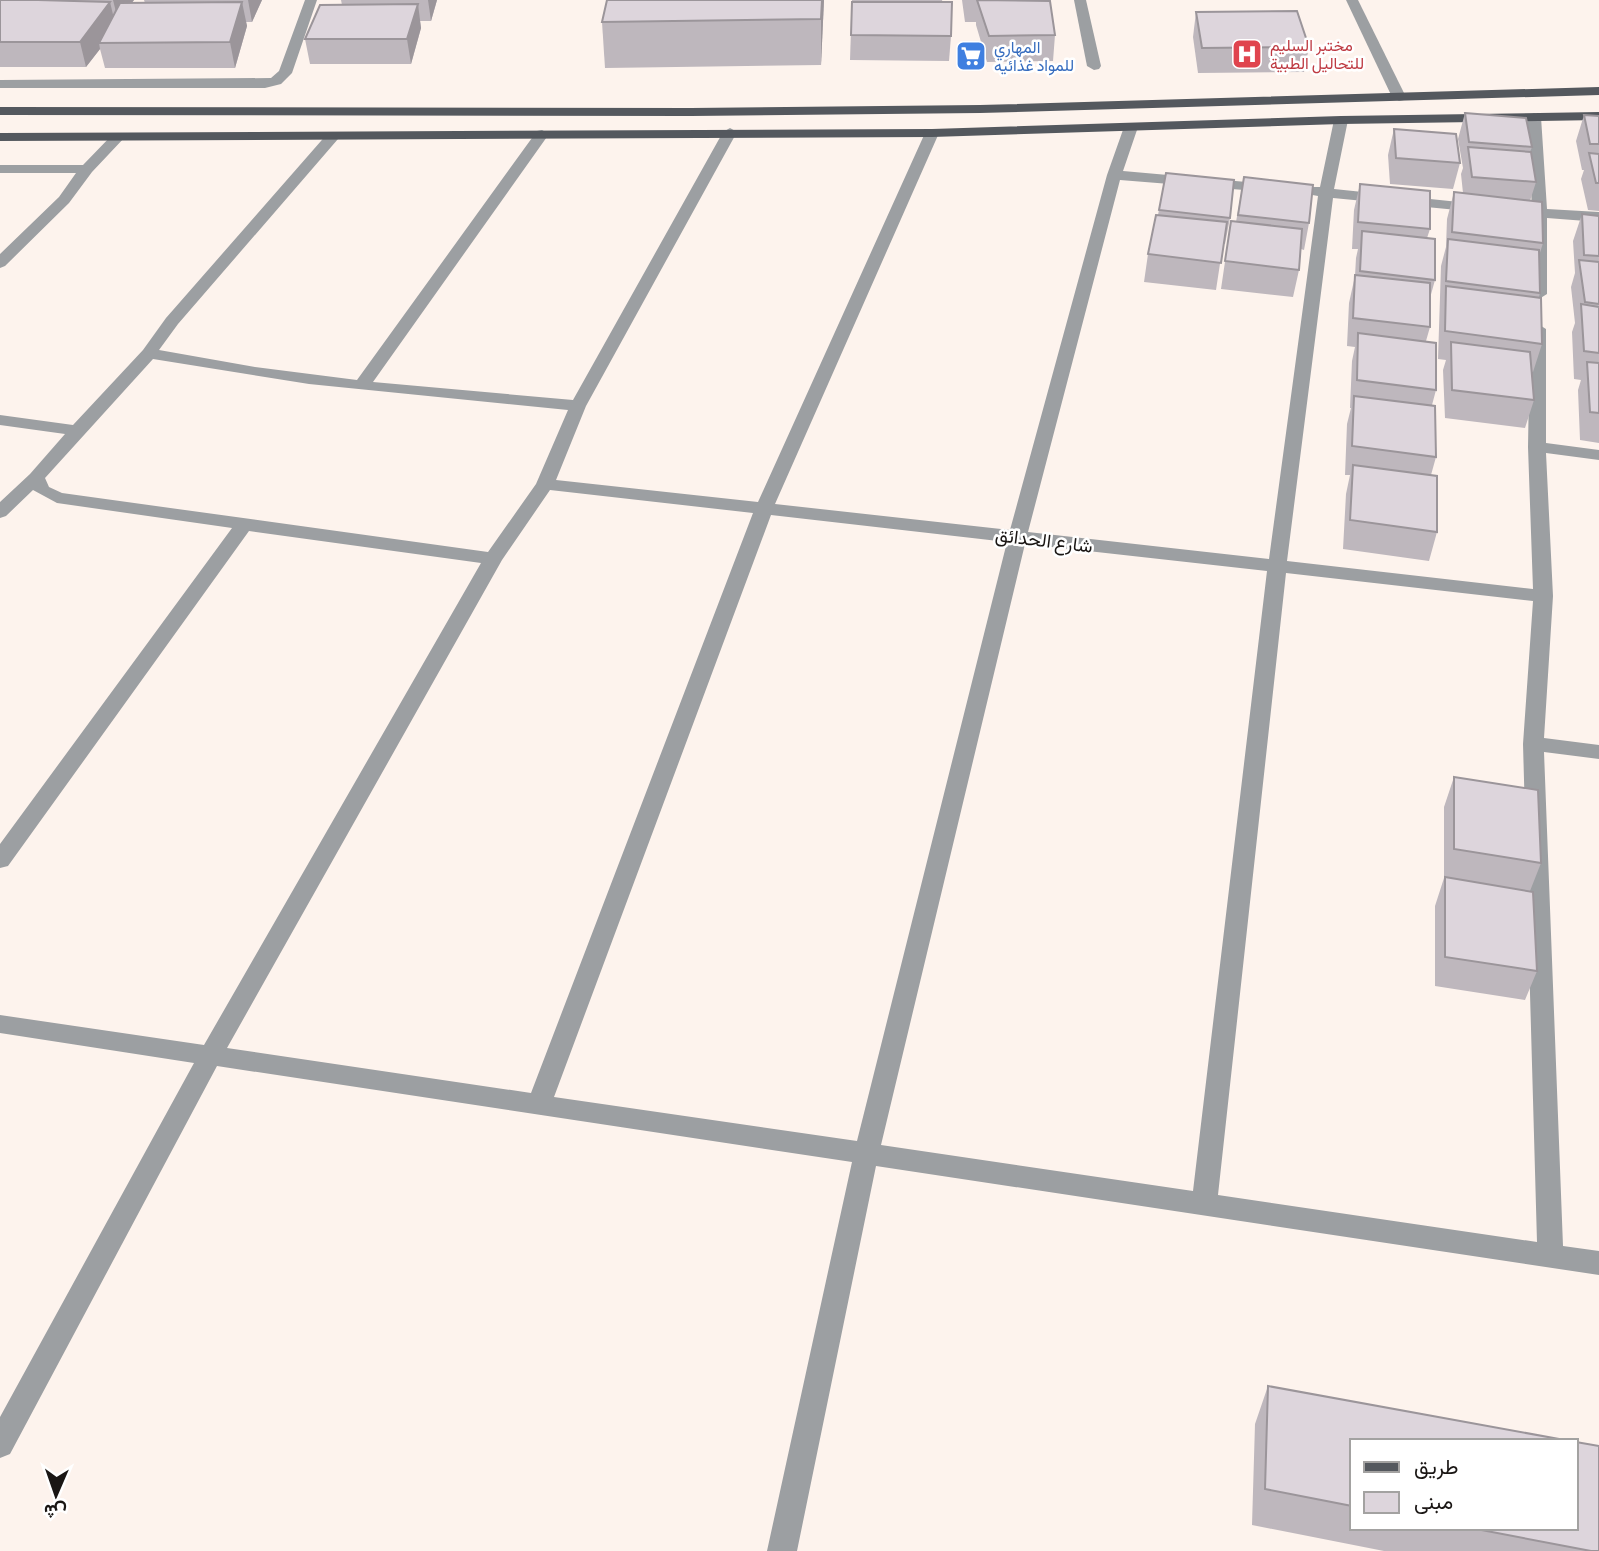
<svg xmlns="http://www.w3.org/2000/svg" width="1599" height="1551" viewBox="0 0 1599 1551" font-family="Commissioner,Vazirmatn,sans-serif">
<rect width="100%" height="100%" fill="#fdf3ed"/>
<g fill="none" stroke-linecap="round" stroke-linejoin="round">
<!-- minor -->
<g fill="#9c9fa2" fill-rule="evenodd">
<polygon points="305,0 317,0 292,73 281,84 265,88 0,88 0,80 271,78 279,71"/>
<polygon points="1074,0 1086,0 1101,66 1099,69 1094,70 1087,66"/>
<polygon points="1346,0 1358,0 1406,97 1404,100 1399,101 1392,97"/>
<polygon points="1534,113 1541,117 1547,209 1599,212 1599,222 1547,218 1547,294 1539,299 1531,294 1532,217 1523,215 1521,212 1523,209 1532,208 1527,117"/>
<path d="M1341 116 1348 120 1334 189 1478 204 1485 208 1478 212 1333 198 1287 561 1533 589 1528 447 1530 329 1532 326 1538 324 1546 329V443L1599 450V460L1546 453 1553 596 1544 738 1599 745V759L1544 752 1563 1246 1599 1251V1275L876 1166 797 1551H767L852 1162 217 1066 10 1454 0 1458V1417L194 1063 0 1033V1015L204 1045 481 563 249 531 8 866 0 868V844L232 528 57 503 33 490 6 516 0 518V502L30 474 65 434 0 425V415L73 425 143 350 166 318 328 133 333 132 340 136 338 139 178 324 159 350 255 367 357 380 537 131 542 130 549 134 373 382 573 400 723 132 730 128 737 132 586 406 556 480 758 502 925 133 932 129 939 133 775 504 1010 530 1107 175 1124 127 1131 123 1138 127 1123 171 1269 184 1276 188 1269 192 1120 180 1028 532 1269 559 1318 196 1307 194 1305 191 1312 187H1320L1334 120ZM153 359 309 384 568 410 536 484 488 552 62 493 49 487 45 478ZM550 490 753 513 531 1093 227 1048 502 560ZM771 515 1007 542 857 1141 554 1097ZM1025 544 1267 571 1193 1191 881 1145ZM1286 573 1533 601 1523 744 1537 1242 1218 1195Z"/>
<polygon points="118,133 125,137 92,172 69,203 5,266 0,268 0,254 59,197 76,173 0,173 0,165 83,165 113,134"/>
</g>
<!-- major -->
<g fill="#54585e" fill-rule="evenodd">
<polygon points="1599,87 1599,95 980,113 691,116 0,115 0,107 691,108 980,105"/>
<polygon points="1599,112 1599,120 1341,124 932,137 0,141 0,133 932,129 1341,116"/>
</g>
</g>
<!-- wall -->
<g fill="#beb7bd">
<polygon points="0,0 134,0 132,3 145,3 144,0 262,0 252,22 246,22 247,26 235,68 105,68 100,49 86,67 0,67"/>
<polygon points="341,0 437,0 431,21 420,21 421,28 411,64 310,64 305,39 342,5"/>
<polygon points="607,0 824,0 821,65 605,68 602,22"/>
<polygon points="852,0 942,0 951,36 949,61 850,60"/>
<polygon points="962,0 1046,0 1055,35 1053,61 987,62 976,25 976,22 965,22"/>
<polygon points="1196,12 1309,47 1304,72 1198,73 1193,37"/>
<polygon points="1465,113 1532,147 1530,152 1536,182 1530,201 1543,243 1539,256 1540,293 1539,297 1542,344 1533,372 1531,371 1534,400 1525,428 1445,418 1443,370 1446,360 1438,359 1441,266 1446,247 1447,219 1454,192 1463,193 1461,174 1463,168 1458,139"/>
<polygon points="1584,115 1599,116 1599,211 1588,210 1581,179 1584,170 1582,170 1576,141"/>
<polygon points="1394,129 1460,163 1453,189 1390,184 1388,155"/>
<polygon points="1166,173 1230,218 1225,244 1223,244 1216,290 1144,282 1148,254 1158,215"/>
<polygon points="1244,177 1309,223 1304,250 1301,249 1299,270 1293,297 1221,289 1231,221 1236,222"/>
<polygon points="1360,184 1430,229 1427,238 1435,280 1430,298 1430,327 1426,341 1436,390 1432,405 1436,457 1431,475 1437,532 1429,561 1343,549 1346,494 1350,475 1345,475 1347,424 1351,408 1350,408 1352,361 1355,347 1347,346 1349,303 1355,276 1356,258 1358,249 1352,249 1354,210"/>
<polygon points="1582,214 1599,216 1599,443 1580,440 1578,390 1581,380 1574,379 1572,332 1575,323 1571,287 1575,273 1573,241"/>
<polygon points="1454,777 1541,863 1530,891 1537,971 1525,1000 1435,986 1435,906 1444,878 1444,807"/>
<polygon points="1268,1386 1352,1441 1352,1528 1576,1528 1599,1551 1384,1551 1252,1525 1255,1424"/>
</g>
<!-- shaded-wall -->
<g fill="#9b959a">
<polygon points="113,0 134,0 118,20"/>
<polygon points="248,0 262,0 252,22"/>
<polygon points="428,0 437,0 431,21"/>
<polygon points="822,0 824,0 821,65 821,19"/>
<polygon points="110,2 116,27 99,43 100,49 86,67 80,42"/>
<polygon points="242,2 247,26 235,68 230,42"/>
<polygon points="418,4 421,28 411,64 407,39"/>
</g>
<!-- building -->
<g fill="#ddd5dc" stroke="#9b959a" stroke-width="2">
<polygon points="0,0 38,0 110,2 80,42 0,42"/>
<polygon points="607,0 822,0 821,19 602,22"/>
<polygon points="977,0 1050,1 1055,35 989,36"/>
<polygon points="242,2 230,42 99,43 120,3"/>
<polygon points="852,2 952,2 951,36 851,35"/>
<polygon points="418,4 407,39 305,39 320,5"/>
<polygon points="1297,11 1309,47 1202,48 1196,12"/>
<polygon points="1465,113 1526,118 1532,147 1469,142"/>
<polygon points="1584,115 1599,116 1599,144 1590,144"/>
<polygon points="1394,129 1456,134 1460,163 1396,158"/>
<polygon points="1468,147 1531,152 1536,182 1472,177"/>
<polygon points="1589,153 1599,154 1599,183 1596,183"/>
<polygon points="1166,173 1234,180 1230,218 1159,210"/>
<polygon points="1244,177 1313,185 1309,223 1238,215"/>
<polygon points="1360,184 1430,191 1430,229 1358,222"/>
<polygon points="1454,192 1542,202 1543,243 1452,232"/>
<polygon points="1582,214 1599,216 1599,256 1584,255"/>
<polygon points="1156,215 1227,222 1221,263 1148,254"/>
<polygon points="1231,221 1302,229 1299,270 1225,261"/>
<polygon points="1362,231 1435,239 1435,280 1360,271"/>
<polygon points="1448,239 1539,250 1540,293 1446,281"/>
<polygon points="1579,260 1599,262 1599,304 1585,302"/>
<polygon points="1355,275 1430,283 1430,327 1353,318"/>
<polygon points="1446,286 1541,298 1542,344 1445,331"/>
<polygon points="1581,304 1599,307 1599,353 1584,351"/>
<polygon points="1358,333 1436,343 1436,390 1357,380"/>
<polygon points="1451,342 1530,352 1534,400 1452,390"/>
<polygon points="1587,362 1599,363 1599,413 1590,412"/>
<polygon points="1354,396 1435,406 1436,457 1352,446"/>
<polygon points="1353,465 1437,476 1437,532 1350,520"/>
<polygon points="1454,777 1538,790 1541,863 1454,849"/>
<polygon points="1445,877 1533,892 1537,971 1445,957"/>
<polygon points="1268,1386 1570,1441 1352,1441 1352,1506 1265,1489"/>
<polygon points="1576,1442 1599,1446 1599,1551 1591,1551 1471,1528 1576,1528"/>
</g>
<!-- icons -->
<defs>
<g id="hospital-square" transform="scale(1.575)"><rect x="-9" y="-9" width="18" height="18" rx="4" fill="#e0444e" stroke="#fff"/><path d="M-5-5h3v3.5h4V-5h3V5h-3V1.5h-4V5h-3Z" fill="#fff"/></g>
<g id="supermarket-square" transform="scale(1.575)"><rect x="-9" y="-9" width="18" height="18" rx="4" fill="#3f7fe0" stroke="#fff"/><path d="M-6-5.5h2.5l.6 2H6L4.5 2H-2.5L-4.4-4H-6ZM-1.5 3.2a1.3 1.3 0 1 0 .1 0ZM3 3.2a1.3 1.3 0 1 0 .1 0Z" fill="#fff"/></g>
</defs>
<g fill-rule="evenodd">
<use href="#hospital-square" x="1247" y="54"/>
<use href="#supermarket-square" x="971" y="56"/>
</g>
<g text-anchor="middle" stroke-width="5" stroke-linejoin="round" paint-order="stroke">
<!-- far-health labels -->
<g font-size="16" fill="#be3a42" stroke="#fff" text-anchor="start">
<text x="1270" y="51">مختبر السليم<tspan x="1270" dy="18">للتحاليل الطبية</tspan></text>
</g>
<!-- far-shop labels -->
<g font-size="16" fill="#366cbe" stroke="#fff" text-anchor="start">
<text x="994" y="53">المهاري<tspan x="994" dy="18">للمواد غذائيه</tspan></text>
</g>
<!-- street labels -->
<g font-size="19" fill="#1a1614" stroke="#fff">
<text transform="translate(1044 540) rotate(7)" y="7">شارع الحدائق</text>
</g>
</g>
<!-- legend -->
<rect x="1350" y="1439" width="228" height="91" fill="#ffffff" stroke="#a3a2a1" stroke-width="2"/>
<rect x="1364" y="1462" width="35" height="10" fill="#54585e" stroke="#a3a2a1" stroke-width="2"/>
<text x="1414" y="1474" font-size="21" fill="#1a1614">طريق</text>
<rect x="1364" y="1492" width="35" height="21" fill="#ddd5dc" stroke="#a3a2a1" stroke-width="2"/>
<text x="1414" y="1509" font-size="21" fill="#1a1614">مبنى</text>
<!-- north arrow -->
<g transform="translate(56 1495) rotate(182)" stroke="#ffffff" stroke-width="5" paint-order="stroke">
<path d="M0-5L12 26L0 18L-12 26Z" fill="#1a1614"/>
<text y="-10" font-size="19" font-weight="bold" text-anchor="middle" fill="#1a1614">ش</text>
</g>
</svg>
